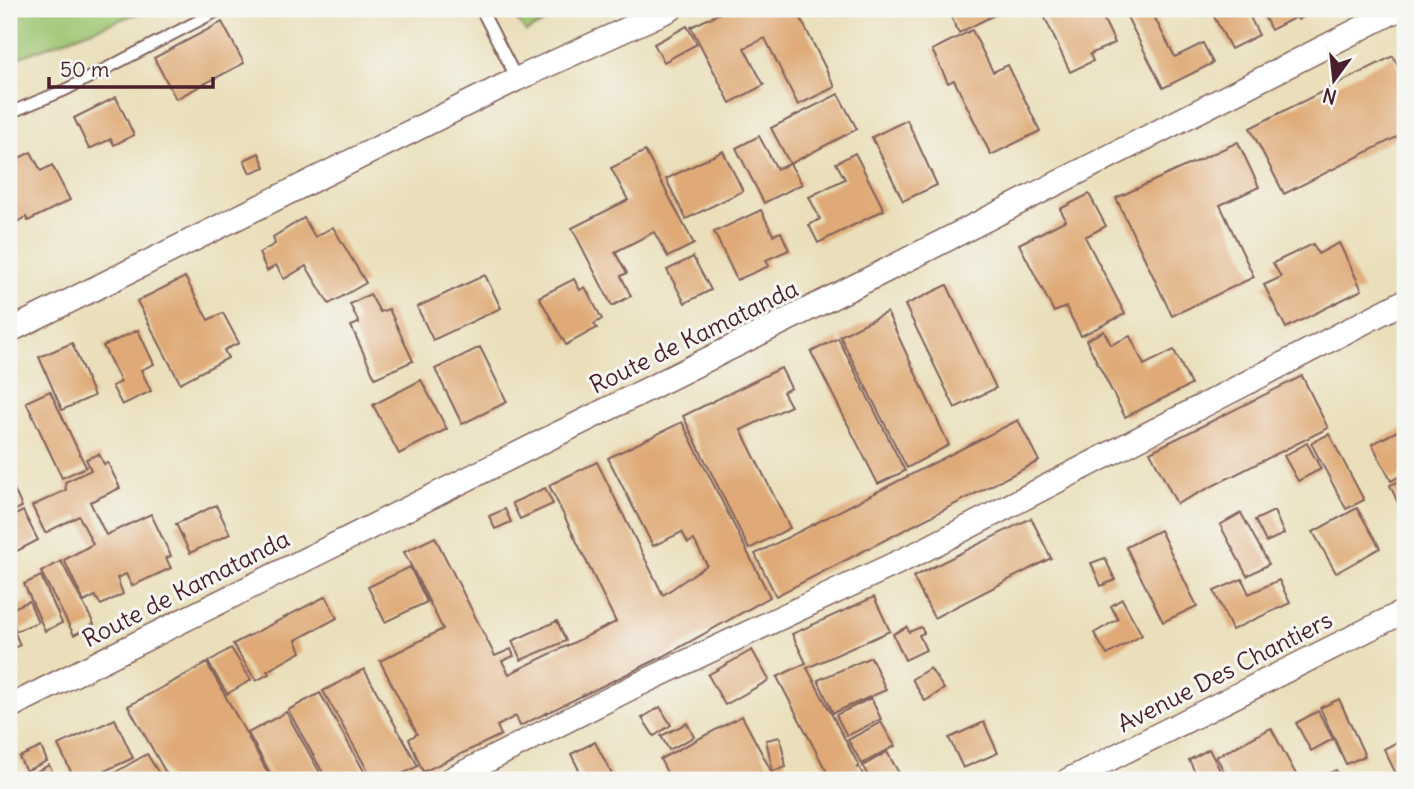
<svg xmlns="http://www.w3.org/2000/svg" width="1414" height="789" viewBox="0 0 1414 789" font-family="Delius,sans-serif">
<rect width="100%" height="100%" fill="#f6f6f2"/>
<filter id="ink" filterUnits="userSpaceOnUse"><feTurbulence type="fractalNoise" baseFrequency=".0143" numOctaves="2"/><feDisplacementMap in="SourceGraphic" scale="14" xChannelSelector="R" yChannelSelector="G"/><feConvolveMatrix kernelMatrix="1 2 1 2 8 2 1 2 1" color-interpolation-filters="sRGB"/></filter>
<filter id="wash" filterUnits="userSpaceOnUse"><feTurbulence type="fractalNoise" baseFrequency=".00686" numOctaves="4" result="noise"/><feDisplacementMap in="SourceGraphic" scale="28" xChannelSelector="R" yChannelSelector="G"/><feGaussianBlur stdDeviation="1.57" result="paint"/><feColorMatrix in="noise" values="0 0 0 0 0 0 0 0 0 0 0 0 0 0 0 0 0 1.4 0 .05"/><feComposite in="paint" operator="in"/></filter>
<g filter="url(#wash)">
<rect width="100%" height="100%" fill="#eadfba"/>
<!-- green -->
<g fill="#9cc470" stroke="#73724e" stroke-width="2">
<polygon points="9,9 149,9 9,61"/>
<polygon points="509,9 571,9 526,32"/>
</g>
<g id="blocks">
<!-- building -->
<g fill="#dfaa77">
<polygon points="728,9 796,9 835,87 798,105 765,38 744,48 764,85 730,103 691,27"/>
<polygon points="947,9 1006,9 959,33"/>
<polygon points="1041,9 1099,9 1115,43 1090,54 1093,61 1070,72"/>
<polygon points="1123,9 1150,9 1175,57 1203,43 1213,63 1163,88"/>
<polygon points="1210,9 1246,9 1259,35 1231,49"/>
<polygon points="1264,9 1318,9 1298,20 1296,17 1271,30 1261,10"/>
<polygon points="222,22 244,63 176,99 154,58"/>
<polygon points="687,26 697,44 664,62 654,44"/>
<polygon points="972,30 993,72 1008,65 1040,131 991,155 954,80 948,83 932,50"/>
<polygon points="1393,56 1405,81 1405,133 1284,194 1250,128"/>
<polygon points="838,94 857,129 790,164 802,184 764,203 736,148 759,136 777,169 790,164 771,128"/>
<polygon points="116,97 134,135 114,145 111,139 89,149 74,118"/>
<polygon points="907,120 937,185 903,201 872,137"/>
<polygon points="1238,142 1259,187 1220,205 1254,277 1172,316 1116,198"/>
<polygon points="645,151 694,244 668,257 654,232 615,252 627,273 621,276 631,296 612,306 572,228 628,200 611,168"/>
<polygon points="723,151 743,191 686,219 666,179"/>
<polygon points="31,152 41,171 52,165 70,200 28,221 26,217 11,225 9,220 9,193 11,192 9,187 9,163"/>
<polygon points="259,153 265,167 250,173 244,160"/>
<polygon points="855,153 884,210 818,243 809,225 820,219 809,197 845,179 836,163"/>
<polygon points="1089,194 1106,226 1085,237 1125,314 1081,336 1066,307 1054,312 1019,244 1066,220 1060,209"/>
<polygon points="761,210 773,235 781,232 789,250 766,260 769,266 737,280 714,232"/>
<polygon points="304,218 315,237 333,227 366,283 329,304 306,266 284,279 276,265 267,271 259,253 275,244 273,237"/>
<polygon points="1339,243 1362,290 1286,328 1264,285 1281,277 1273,263 1313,244 1318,254"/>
<polygon points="693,257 711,290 685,303 667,270"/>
<polygon points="485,275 501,308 433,340 417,307"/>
<polygon points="185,277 208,320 223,313 239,343 224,350 228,358 180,383 137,301"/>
<polygon points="574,279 580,290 585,287 602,319 594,324 597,328 566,345 539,297"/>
<polygon points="947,285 996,388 955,408 905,305"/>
<polygon points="370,294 380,312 389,309 413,361 375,378 351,326 359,323 350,304"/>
<polygon points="887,312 949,445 907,468 840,336"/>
<polygon points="138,330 154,364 141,370 151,391 122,405 112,386 121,382 103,346"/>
<polygon points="1104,331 1111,345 1130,336 1144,365 1174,350 1191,385 1125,417 1086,340"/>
<polygon points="838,338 905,471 878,484 811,352"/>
<polygon points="72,343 94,396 62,410 39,357"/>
<polygon points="480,347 507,402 462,424 435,369"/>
<polygon points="781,368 791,388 783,392 791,406 741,430 790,528 749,549 683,416"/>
<polygon points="1302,376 1328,428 1177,504 1150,452"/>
<polygon points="421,380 447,429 399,454 373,405"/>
<polygon points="50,391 86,467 62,478 26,402"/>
<polygon points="1018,420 1039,461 776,596 755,554"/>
<polygon points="682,422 770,597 664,656 520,726 516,716 497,726 501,735 423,772 409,739 417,734 380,661 443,629 404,552 435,537 495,656 511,649 514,656 502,661 509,674 616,622 549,485 597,462 663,595 707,565 694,540 688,543 682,532 653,546 608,458"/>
<polygon points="1405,427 1405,474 1391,481 1372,444"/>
<polygon points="1329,434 1364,500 1346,509 1311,443"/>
<polygon points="1307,443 1321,469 1298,481 1284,456"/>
<polygon points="99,454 104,464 108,463 120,488 90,502 106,535 151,514 171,556 166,558 171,568 132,586 126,574 117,578 123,594 101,605 95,596 84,602 64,560 93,544 79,516 45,533 32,506 66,490 65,482 91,470 86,459"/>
<polygon points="9,478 22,507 9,513"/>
<polygon points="1405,479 1405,519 1390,485"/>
<polygon points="545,488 553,504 520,519 512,503"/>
<polygon points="216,505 230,534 190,553 176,524"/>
<polygon points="1357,508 1380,548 1336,573 1313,532"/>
<polygon points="505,509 511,522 495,529 489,516"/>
<polygon points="23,511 38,540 9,555 9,518"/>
<polygon points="1274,511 1284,534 1266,542 1255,520"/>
<polygon points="1241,513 1269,564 1247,576 1220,525"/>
<polygon points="1031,518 1051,558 934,618 913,577"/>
<polygon points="1160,530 1197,606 1163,622 1126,547"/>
<polygon points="1105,558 1115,580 1101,586 1091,563"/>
<polygon points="61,561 94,624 74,635 41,572"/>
<polygon points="410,567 427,602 385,622 368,587"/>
<polygon points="41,576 62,623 45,631 24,584"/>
<polygon points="1242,579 1249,594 1279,580 1290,603 1232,630 1214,591"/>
<polygon points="326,596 337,618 296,640 301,652 267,671 269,674 256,681 233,644"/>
<polygon points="874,597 890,631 807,668 859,766 856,768 859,767 866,780 831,780 777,677 806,663 792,634"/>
<polygon points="1122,599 1142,635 1107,655 1094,633 1118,619 1111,606"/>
<polygon points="29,601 38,622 16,631 9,610"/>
<polygon points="9,619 20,645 9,650"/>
<polygon points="557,621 566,641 521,660 512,641"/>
<polygon points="907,627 909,632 921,627 924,633 919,635 926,650 905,660 893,634"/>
<polygon points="231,648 251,680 227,694 208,662"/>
<polygon points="752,650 769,680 725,705 708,675"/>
<polygon points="871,657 886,690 833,713 818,680"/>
<polygon points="207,663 272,780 170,780 128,706"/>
<polygon points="930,668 944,689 925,701 912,679"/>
<polygon points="364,669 418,766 391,780 373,780 323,691"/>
<polygon points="320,693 369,780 327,780 288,710"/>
<polygon points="871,698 881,719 847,736 836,715"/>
<polygon points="1339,699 1365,756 1346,764 1320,708"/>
<polygon points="660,707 671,725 654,736 642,718"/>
<polygon points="1318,711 1333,739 1311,751 1296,723"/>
<polygon points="286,712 324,780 274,780 248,733"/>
<polygon points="742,716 776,780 671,780 660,759"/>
<polygon points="115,719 133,758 85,780 75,780 58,745"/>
<polygon points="881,722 895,746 862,764 848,740"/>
<polygon points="984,722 998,753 963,768 949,738"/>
<polygon points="687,723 694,737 669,750 661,736"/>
<polygon points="1271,728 1298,778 1294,780 1229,780 1216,757"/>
<polygon points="780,737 786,767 773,771 766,740"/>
<polygon points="1405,738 1405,780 1399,780 1384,749"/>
<polygon points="595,742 615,780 584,780 571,754"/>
<polygon points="41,747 47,761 26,771 19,757"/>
<polygon points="1209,749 1225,780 1199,780 1189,760"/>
<polygon points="887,752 903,780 870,780 863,766"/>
<polygon points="147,754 163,780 118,780 114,773"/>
<polygon points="49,765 57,780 25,780 24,778"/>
<polygon points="1336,770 1341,780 1314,780"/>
</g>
</g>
</g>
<g filter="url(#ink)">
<use href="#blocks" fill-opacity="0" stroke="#82625d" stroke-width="2"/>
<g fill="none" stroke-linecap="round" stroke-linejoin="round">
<!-- lane casing -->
<g stroke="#82625d" stroke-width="14">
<g id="lane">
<polyline points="481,9 517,79"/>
<polyline points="9,113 65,90 221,9"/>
</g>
</g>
<!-- street casing -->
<g stroke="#82625d" stroke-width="26">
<g id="street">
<polyline points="9,331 517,79 671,9"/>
<polyline points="9,707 873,277 1399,9"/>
<polyline points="449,780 633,687 920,552 1405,301"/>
<polyline points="1068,780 1405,611"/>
</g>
</g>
<!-- lane -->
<use href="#lane" stroke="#fff" stroke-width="10"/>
<!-- street -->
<use href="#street" stroke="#fff" stroke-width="23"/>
</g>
</g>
<g text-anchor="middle" stroke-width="6" stroke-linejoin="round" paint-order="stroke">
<!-- street labels -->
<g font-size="24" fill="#4a1f2b" stroke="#f6f6f2">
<text transform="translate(694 337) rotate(-26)" y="8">Route de Kamatanda</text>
<text transform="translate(186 589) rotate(-27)" y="8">Route de Kamatanda</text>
<text transform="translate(1225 672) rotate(-27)" y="8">Avenue Des Chantiers</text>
</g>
</g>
<!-- margin -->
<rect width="1414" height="789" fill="none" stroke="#f6f6f2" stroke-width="35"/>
<!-- north arrow -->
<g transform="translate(1334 80) rotate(195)" stroke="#f6f6f2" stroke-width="5" paint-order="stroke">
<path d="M0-5L12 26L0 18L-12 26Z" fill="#4a1f2b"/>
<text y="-10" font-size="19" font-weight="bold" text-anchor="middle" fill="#4a1f2b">N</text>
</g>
<!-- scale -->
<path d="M49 77v10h164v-10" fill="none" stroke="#4a1f2b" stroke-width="3.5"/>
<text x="60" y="77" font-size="21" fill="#4a1f2b" stroke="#f6f6f2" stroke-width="5" paint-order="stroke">50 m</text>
</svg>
